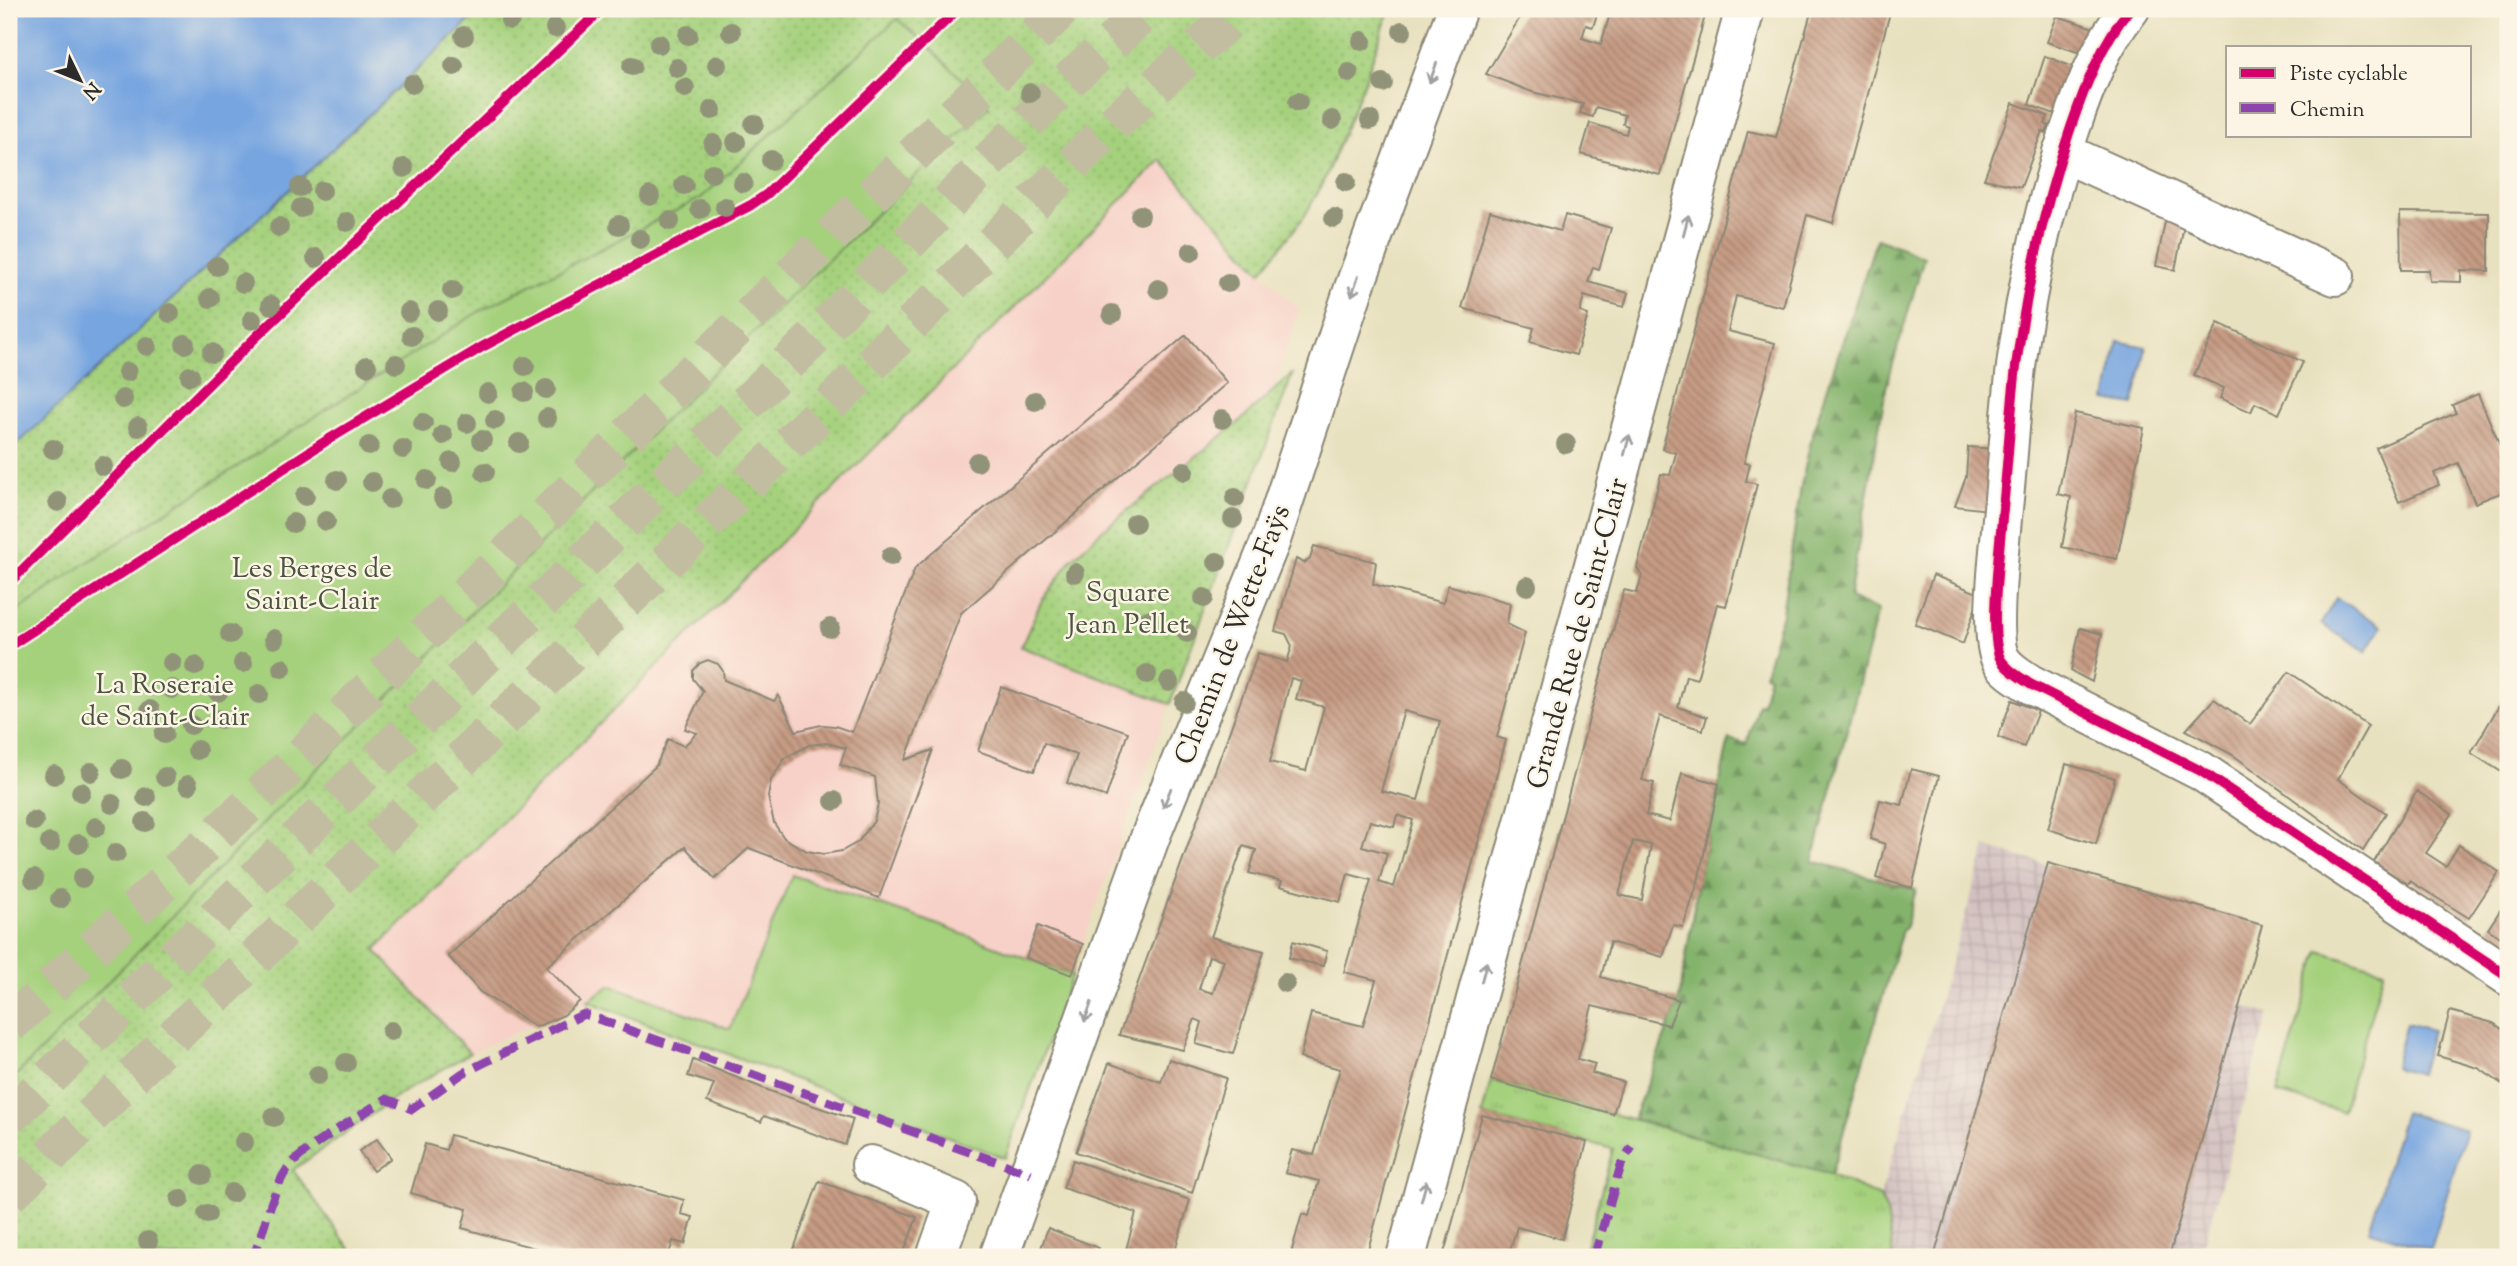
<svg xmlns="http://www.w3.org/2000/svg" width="2517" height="1266" viewBox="0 0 2517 1266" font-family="'Sorts Mill Goudy',serif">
<defs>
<pattern id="industrial-grid" width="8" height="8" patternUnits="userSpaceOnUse" patternTransform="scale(1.75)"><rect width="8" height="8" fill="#d2bfc0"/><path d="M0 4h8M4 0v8" fill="none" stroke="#b4a4a5"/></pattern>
<pattern id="grass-tufts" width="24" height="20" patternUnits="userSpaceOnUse" patternTransform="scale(1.75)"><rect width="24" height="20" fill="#a5d17d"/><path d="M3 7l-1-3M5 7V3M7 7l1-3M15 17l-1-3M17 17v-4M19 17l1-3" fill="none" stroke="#8eb46c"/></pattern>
<pattern id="forest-firs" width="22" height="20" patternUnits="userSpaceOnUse" patternTransform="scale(1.75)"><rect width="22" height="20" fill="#84b36c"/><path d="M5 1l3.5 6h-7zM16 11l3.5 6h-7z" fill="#6c9259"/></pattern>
<pattern id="park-dots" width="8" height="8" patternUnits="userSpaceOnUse" patternTransform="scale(1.75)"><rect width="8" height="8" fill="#a5d17d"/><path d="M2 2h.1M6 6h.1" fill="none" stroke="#8eb46c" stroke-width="1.8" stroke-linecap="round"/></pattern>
<pattern id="building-back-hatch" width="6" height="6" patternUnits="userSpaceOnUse" patternTransform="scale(1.75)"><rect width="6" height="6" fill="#c69b84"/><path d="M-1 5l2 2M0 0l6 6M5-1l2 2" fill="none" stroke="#a17f6c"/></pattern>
</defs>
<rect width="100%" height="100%" fill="#fcf5e5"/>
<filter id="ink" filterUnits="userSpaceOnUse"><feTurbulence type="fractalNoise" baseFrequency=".0143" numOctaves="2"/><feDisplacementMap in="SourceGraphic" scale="14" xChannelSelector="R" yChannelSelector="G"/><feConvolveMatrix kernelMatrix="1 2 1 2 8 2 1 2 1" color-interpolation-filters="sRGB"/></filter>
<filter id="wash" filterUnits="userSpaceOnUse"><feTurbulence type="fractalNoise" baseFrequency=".00686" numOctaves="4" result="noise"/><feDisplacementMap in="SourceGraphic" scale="28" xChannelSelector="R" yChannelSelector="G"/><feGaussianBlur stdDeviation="1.57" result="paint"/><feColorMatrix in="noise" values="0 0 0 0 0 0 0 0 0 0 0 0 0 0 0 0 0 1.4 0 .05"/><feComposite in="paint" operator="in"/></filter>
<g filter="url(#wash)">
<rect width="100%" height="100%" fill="#e8e1bf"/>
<!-- built -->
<polygon fill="#f7d1c7" points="1162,160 1261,272 1299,309 1274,389 1237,424 1100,532 1072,559 1058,576 1022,647 1170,704 1005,1158 587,1001 470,1053 375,950"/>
<!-- industrial -->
<polygon fill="url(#industrial-grid)" points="1986,847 2262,925 2240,1005 2269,1014 2200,1257 1893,1257 1887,1212 1880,1197"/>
<!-- grass -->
<polygon fill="url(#grass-tufts)" stroke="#687e54" stroke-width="2" points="1491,1080 1831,1175 1880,1197 1887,1212 1893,1257 1583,1257 1613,1149 1482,1115"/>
<!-- forest -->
<polygon fill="url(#forest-firs)" stroke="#586f4c" stroke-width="2" points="1877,238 1924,257 1886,388 1849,598 1878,610 1813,861 1916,890 1905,929 1902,930 1831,1175 1633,1119 1679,1000 1698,882 1729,739 1747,744 1758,704 1762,704 1769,676 1765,674 1782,614 1801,486 1813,431"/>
<!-- park -->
<g fill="url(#park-dots)" stroke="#687e54" stroke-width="2">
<polygon points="482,9 1390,9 1362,88 1322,185 1304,217 1261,272 1161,160 375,950 470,1053 402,1093 293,1170 356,1257 9,1257 9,452"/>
<polygon points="1293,373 1170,704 1021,647 1041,602 1072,559 1100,532 1237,424"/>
</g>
<!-- garden -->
<g fill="#a5d17d" stroke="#687e54" stroke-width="2">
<path d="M897 19 924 42 989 106C654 423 332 753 9 1083V617L79 568 478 312 701 198Z"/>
<polygon points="792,875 925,920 1072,975 1005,1158 587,1001 611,985 730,1029"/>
<polygon points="2319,951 2384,970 2343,1112 2277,1093"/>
</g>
<!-- water -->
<g fill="#77a5e0" stroke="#516886" stroke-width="2">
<polygon points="9,9 482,9 9,452"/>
<polygon points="2118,341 2146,347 2134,405 2106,400"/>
<polygon points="2336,598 2382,626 2366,652 2321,624"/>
<polygon points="2406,1023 2432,1030 2420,1074 2394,1067"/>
<polygon points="2404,1112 2466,1130 2431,1249 2369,1230"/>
</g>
<g id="blocks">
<!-- building -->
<g fill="url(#building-back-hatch)" fill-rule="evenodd">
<path d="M1525 9H1707L1660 175 1581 154 1590 123 1626 134 1628 126 1623 124 1625 115 1596 107 1593 117 1580 113 1583 104 1532 92 1486 74ZM1598 11 1610 14 1601 44 1582 38 1586 25 1593 27Z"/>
<path d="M1812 9H1891L1833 223 1807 215 1783 307 1736 296 1728 331 1775 343 1744 463 1750 464 1746 481 1757 484 1726 606 1717 604 1697 679 1686 676 1678 707 1707 717 1703 730 1660 716 1642 780 1654 783 1646 815 1670 821 1682 773 1719 784 1698 882 1683 927 1673 925 1663 957 1610 942 1601 977 1679 1000 1669 1025 1592 1006 1578 1059 1595 1064 1592 1073 1623 1082 1613 1114 1491 1080 1624 590 1637 593 1642 575 1637 568 1661 474 1670 475 1676 453 1662 449 1748 131 1776 137ZM1633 841 1651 845 1642 900 1619 895Z"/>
<polygon points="2057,16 2097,29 2081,53 2047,42"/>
<polygon points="2045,56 2073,67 2055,114 2029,105"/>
<polygon points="2013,103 2048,116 2045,124 2049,126 2046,133 2042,131 2021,187 1984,179"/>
<polygon points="1490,211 1560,231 1565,215 1611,228 1599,269 1593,267 1588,282 1628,293 1624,307 1584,296 1580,312 1588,315 1576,355 1530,342 1534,328 1462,308"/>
<polygon points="2167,212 2185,221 2175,270 2156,266"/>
<polygon points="2400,212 2489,213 2489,271 2461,270 2461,282 2430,281 2429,270 2401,270"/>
<polygon points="2218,323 2303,362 2279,414 2255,403 2251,412 2220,398 2224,388 2194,375"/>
<path d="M1186 335 1227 383 961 613 905 760 933 750 879 898 749 848 715 879 685 847 546 967 580 1001 564 1015 536 1027 480 992 448 956 656 766 668 739 684 746 697 733 685 729 703 691 693 679V671L700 663 708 660 718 664 723 671 724 680 774 701 778 695 796 731 821 725 835 726 852 732 915 568ZM827 743 846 748 840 765 875 777 878 804 874 821 858 842 842 851 824 854 807 851 784 838 774 823 768 797 771 780 785 758 809 745Z"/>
<polygon points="2478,394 2508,464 2508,490 2475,503 2458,463 2434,473 2439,485 2399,502 2376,448 2456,413 2452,405"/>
<polygon points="2075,413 2144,428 2117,559 2062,547 2071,497 2058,494"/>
<polygon points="1968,447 1994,449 1988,510 1955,506 1966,477"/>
<path d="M1314 546 1376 562 1373 584 1443 603 1448 585 1510 603 1507 624 1525 633 1497 737 1506 740 1366 1257H1290L1302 1214 1309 1216 1319 1181 1285 1173 1292 1150 1314 1155 1340 1069 1300 1058 1311 1013 1363 1026 1376 980 1344 972 1371 880 1348 874 1340 902 1280 886 1282 881 1249 873 1256 850 1243 846 1211 937 1264 951 1233 1054 1196 1044 1202 1022 1195 1019 1183 1050 1119 1035 1258 653 1287 662 1292 646 1286 634 1275 631 1296 559 1304 563 1310 559ZM1291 678 1301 681 1296 699 1324 707 1306 771 1270 762ZM1404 711 1440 721 1418 800 1381 791ZM1397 815 1413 820 1394 887 1379 882 1387 853 1362 846 1370 821 1394 827ZM1209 956 1224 960 1213 993 1199 989Z"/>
<polygon points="1933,575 1980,594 1963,644 1915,624"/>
<polygon points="2080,628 2102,634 2092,682 2071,671"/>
<polygon points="2289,672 2368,726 2338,779 2386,813 2363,850 2233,755 2186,730 2214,699 2250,724"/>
<polygon points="1001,687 1128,732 1106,797 1067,783 1077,755 1044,743 1034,771 978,751"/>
<polygon points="2506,694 2508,696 2508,776 2471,753"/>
<polygon points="2012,700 2038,711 2024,747 1998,737"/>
<polygon points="2066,764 2115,778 2096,844 2048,829"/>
<polygon points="1911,769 1939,776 1912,888 1876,878 1885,844 1870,839 1880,800 1902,805"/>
<polygon points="2417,791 2452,814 2426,853 2446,866 2459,845 2499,872 2469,918 2410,881 2408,884 2374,862"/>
<polygon points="2048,863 2262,925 2169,1257 1934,1257"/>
<polygon points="2505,903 2508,905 2508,942 2488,929"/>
<polygon points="1038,926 1083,944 1072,975 1026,958"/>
<polygon points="1293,941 1327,951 1323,966 1289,958"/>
<polygon points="2450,1011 2493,1023 2508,1033 2508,1088 2478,1068 2438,1056"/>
<polygon points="1169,1059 1226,1078 1192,1193 1076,1152 1109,1063 1161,1082"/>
<polygon points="693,1060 770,1091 853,1119 845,1145 764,1116 761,1122 707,1102 714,1084 688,1076"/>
<polygon points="1482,1115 1587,1142 1562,1239 1517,1227 1508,1257 1443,1257"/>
<polygon points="450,1135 684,1200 681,1214 693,1217 685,1244 673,1241 668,1257 567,1257 462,1228 467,1209 411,1193 425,1144 446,1150"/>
<polygon points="377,1139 391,1158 373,1171 359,1151"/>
<polygon points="1073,1160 1190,1200 1173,1257 1124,1257 1136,1213 1063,1188"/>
<polygon points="819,1181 917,1217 902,1257 791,1257"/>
<polygon points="1048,1228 1099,1248 1096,1257 1038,1257"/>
</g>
</g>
</g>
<g filter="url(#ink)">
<use href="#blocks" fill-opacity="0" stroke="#8a8675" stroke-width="2"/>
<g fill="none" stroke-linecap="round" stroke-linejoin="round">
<!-- highway-tunnel -->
<g stroke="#c2bda1" stroke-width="38" stroke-dasharray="38 19" stroke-linecap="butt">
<polyline points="9,1025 289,768 1062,9"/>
<polyline points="9,1117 813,339 1068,81 1148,9"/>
<polyline points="9,1195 853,382 1112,125 1241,9"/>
</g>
<!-- minor casing -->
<g stroke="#8a8675" stroke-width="42">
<g id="minor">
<path d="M2130 9C2102 42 2085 86 2071 127 2045 202 2028 281 2017 359 2010 412 2008 465 2002 518 2000 547 1988 637 2001 660 2008 671 2020 677 2030 684L2201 771 2508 976"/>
<polyline points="2062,152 2335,276"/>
<polyline points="871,1165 956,1201 936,1257"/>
</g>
</g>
<!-- major casing -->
<g stroke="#8a8675" stroke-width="42">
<g id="major">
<polyline points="999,1257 1151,835 1271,540 1354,288 1457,9"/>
<polyline points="1406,1257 1745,9"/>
</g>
</g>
<!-- minor -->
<use href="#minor" stroke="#fff" stroke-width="38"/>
<!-- major -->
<use href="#major" stroke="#fff" stroke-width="38"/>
<!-- quiet -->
<g stroke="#8e44ad" stroke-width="9" stroke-dasharray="18 9" stroke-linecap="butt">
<path d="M247 1257 256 1250C265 1226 273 1188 288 1168 306 1146 360 1116 386 1099L412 1109 463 1073 584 1014 1031 1174"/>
<polyline points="1594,1257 1622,1162 1632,1147"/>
</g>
<!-- cycleway casing -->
<g stroke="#fcf5e5" stroke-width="15">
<g id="cycleway">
<path d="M2130 9C2102 42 2085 86 2071 127 2045 202 2028 281 2017 359 2010 412 2008 465 2002 518 2000 547 1988 637 2001 660 2008 671 2020 677 2030 684L2201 771 2508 976"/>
<polyline points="9,583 256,337 602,9"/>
<polyline points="9,646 326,441 482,347 751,205 767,194 958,9"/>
</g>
</g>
<!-- cycleway -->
<use href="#cycleway" stroke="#d6006c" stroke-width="10"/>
</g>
<!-- trees -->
<g fill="#919379">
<circle cx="510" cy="20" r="10"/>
<circle cx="555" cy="28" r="10"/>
<circle cx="1402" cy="31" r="10"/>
<circle cx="731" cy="32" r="10"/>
<circle cx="688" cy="35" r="10"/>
<circle cx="464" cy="36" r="10"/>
<circle cx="1362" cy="41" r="10"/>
<circle cx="659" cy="44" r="10"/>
<circle cx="717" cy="65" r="10"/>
<circle cx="454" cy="66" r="10"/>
<circle cx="632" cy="66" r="10"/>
<circle cx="677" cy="68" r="10"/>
<circle cx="1349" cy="73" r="10"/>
<circle cx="1383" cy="83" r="10"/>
<circle cx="412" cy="84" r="10"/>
<circle cx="685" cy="88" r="10"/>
<circle cx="1030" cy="93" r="10"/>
<circle cx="1298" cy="102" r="10"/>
<circle cx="712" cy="110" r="10"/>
<circle cx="1332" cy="120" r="10"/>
<circle cx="1370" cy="120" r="10"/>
<circle cx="754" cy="124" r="10"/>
<circle cx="736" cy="142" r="10"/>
<circle cx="713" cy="144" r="10"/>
<circle cx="771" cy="160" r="10"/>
<circle cx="404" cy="168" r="10"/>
<circle cx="712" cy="173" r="10"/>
<circle cx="1346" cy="182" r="10"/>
<circle cx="743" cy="183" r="10"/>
<circle cx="684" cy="185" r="10"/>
<circle cx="300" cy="187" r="10"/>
<circle cx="322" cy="191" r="10"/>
<circle cx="650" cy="196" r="10"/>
<circle cx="725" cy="207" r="10"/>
<circle cx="301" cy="208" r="10"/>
<circle cx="700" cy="209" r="10"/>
<circle cx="1140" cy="215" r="10"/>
<circle cx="1334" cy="218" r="10"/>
<circle cx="670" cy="221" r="10"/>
<circle cx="347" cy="222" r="10"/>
<circle cx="619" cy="225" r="10"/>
<circle cx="279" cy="227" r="10"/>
<circle cx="640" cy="239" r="10"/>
<circle cx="1191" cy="252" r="10"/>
<circle cx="316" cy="258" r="10"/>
<circle cx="217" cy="266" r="10"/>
<circle cx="243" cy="283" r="10"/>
<circle cx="1228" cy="283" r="10"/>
<circle cx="1158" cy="289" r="10"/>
<circle cx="452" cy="290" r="10"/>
<circle cx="210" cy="298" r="10"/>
<circle cx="271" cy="305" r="10"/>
<circle cx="438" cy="311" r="10"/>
<circle cx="409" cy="312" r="10"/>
<circle cx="170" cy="313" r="10"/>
<circle cx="1112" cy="314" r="10"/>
<circle cx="252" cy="320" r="10"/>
<circle cx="412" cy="336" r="10"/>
<circle cx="185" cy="344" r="10"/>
<circle cx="147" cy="346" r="10"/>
<circle cx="212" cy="353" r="10"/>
<circle cx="396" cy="364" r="10"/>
<circle cx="367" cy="366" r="10"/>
<circle cx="525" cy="366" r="10"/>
<circle cx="127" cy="372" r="10"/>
<circle cx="190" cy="376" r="10"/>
<circle cx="546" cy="389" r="10"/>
<circle cx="524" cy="392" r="10"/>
<circle cx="488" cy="393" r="10"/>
<circle cx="123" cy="399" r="10"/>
<circle cx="1035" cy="401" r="10"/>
<circle cx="547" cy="418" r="10"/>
<circle cx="1222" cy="419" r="10"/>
<circle cx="495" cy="420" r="10"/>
<circle cx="423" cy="423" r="10"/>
<circle cx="467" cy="423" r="10"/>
<circle cx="138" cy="427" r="10"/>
<circle cx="443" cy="435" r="10"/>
<circle cx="482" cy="440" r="10"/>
<circle cx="519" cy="443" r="10"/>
<circle cx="1566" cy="444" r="10"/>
<circle cx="369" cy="446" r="10"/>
<circle cx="53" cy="449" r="10"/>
<circle cx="403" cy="449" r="10"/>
<circle cx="452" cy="462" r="10"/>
<circle cx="977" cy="462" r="10"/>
<circle cx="103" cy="466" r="10"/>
<circle cx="1184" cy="471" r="10"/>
<circle cx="485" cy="472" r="10"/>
<circle cx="337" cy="480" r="10"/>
<circle cx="427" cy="480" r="10"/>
<circle cx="372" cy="482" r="10"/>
<circle cx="305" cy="496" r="10"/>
<circle cx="443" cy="498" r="10"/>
<circle cx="1235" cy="498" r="10"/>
<circle cx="390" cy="499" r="10"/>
<circle cx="58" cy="502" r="10"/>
<circle cx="1233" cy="519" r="10"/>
<circle cx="326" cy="521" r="10"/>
<circle cx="293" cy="523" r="10"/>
<circle cx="1135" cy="523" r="10"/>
<circle cx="891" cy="556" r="10"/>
<circle cx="1217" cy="562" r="10"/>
<circle cx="1075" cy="573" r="10"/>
<circle cx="1527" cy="586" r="10"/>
<circle cx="1204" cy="598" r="10"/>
<circle cx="1148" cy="620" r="10"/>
<circle cx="830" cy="628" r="10"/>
<circle cx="1187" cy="633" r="10"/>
<circle cx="230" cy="634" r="10"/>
<circle cx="274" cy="639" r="10"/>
<circle cx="172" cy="663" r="10"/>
<circle cx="243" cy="663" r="10"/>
<circle cx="195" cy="666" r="10"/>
<circle cx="282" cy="668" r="10"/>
<circle cx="1147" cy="674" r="10"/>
<circle cx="1169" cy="682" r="10"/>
<circle cx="172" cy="689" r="10"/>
<circle cx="218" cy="692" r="10"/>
<circle cx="259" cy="694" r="10"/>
<circle cx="1184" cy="702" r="10"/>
<circle cx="150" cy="710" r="10"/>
<circle cx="221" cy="719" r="10"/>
<circle cx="191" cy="725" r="10"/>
<circle cx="164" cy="734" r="10"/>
<circle cx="197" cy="750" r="10"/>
<circle cx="122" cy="769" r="10"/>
<circle cx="91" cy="772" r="10"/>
<circle cx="54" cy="775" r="10"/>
<circle cx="165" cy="777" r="10"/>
<circle cx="188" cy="785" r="10"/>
<circle cx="81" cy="792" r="10"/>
<circle cx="146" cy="797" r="10"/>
<circle cx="834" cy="801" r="10"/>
<circle cx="112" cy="804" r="10"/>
<circle cx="34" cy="821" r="10"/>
<circle cx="145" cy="822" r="10"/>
<circle cx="96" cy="827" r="10"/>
<circle cx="50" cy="843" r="10"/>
<circle cx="79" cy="844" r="10"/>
<circle cx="116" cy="853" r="10"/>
<circle cx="82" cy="878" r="10"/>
<circle cx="34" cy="879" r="10"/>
<circle cx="60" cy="899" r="10"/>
<circle cx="1285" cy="983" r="10"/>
<circle cx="391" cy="1031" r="10"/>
<circle cx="346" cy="1063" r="10"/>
<circle cx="318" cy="1075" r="10"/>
<circle cx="274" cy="1117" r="10"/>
<circle cx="244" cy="1142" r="10"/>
<circle cx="202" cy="1175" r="10"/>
<circle cx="232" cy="1193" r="10"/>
<circle cx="180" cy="1199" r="10"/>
<circle cx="207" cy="1214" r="10"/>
<circle cx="148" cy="1241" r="10"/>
</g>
<!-- one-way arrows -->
<defs><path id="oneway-shaft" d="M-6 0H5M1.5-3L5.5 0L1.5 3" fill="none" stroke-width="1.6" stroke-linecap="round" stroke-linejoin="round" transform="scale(1.75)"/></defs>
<g stroke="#a0a0a0">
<use href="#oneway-shaft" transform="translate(1433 73) rotate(110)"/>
<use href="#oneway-shaft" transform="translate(1686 225) rotate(-75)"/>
<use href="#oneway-shaft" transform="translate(1355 286) rotate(109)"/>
<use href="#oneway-shaft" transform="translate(1627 445) rotate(-75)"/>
<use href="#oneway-shaft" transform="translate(1167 798) rotate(112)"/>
<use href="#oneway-shaft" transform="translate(1484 972) rotate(-75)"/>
<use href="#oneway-shaft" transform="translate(1088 1012) rotate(110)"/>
<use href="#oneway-shaft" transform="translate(1424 1191) rotate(-75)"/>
</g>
</g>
<g text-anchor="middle" stroke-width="5" stroke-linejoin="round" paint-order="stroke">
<!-- park labels -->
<g font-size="28" fill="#4a5440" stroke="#fcf5e5">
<text x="312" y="577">Les Berges de<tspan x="312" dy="32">Saint-Clair</tspan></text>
<text x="1128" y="601">Square<tspan x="1128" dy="32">Jean Pellet</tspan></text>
<text x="165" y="693">La Roseraie<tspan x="165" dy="32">de Saint-Clair</tspan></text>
</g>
<!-- street labels -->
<g font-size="28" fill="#2b2b2b" stroke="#fcf5e5">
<text transform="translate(1576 633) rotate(-75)" y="10">Grande Rue de Saint-Clair</text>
<text transform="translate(1231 634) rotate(-69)" y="10">Chemin de Wette-Faÿs</text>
</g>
</g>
<!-- margin -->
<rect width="2517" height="1266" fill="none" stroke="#fcf5e5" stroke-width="35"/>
<!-- legend -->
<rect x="2226" y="46" width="245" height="91" fill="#fcf5e5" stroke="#a8a49b" stroke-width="2"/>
<rect x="2240" y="68" width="35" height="10" fill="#d6006c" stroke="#a8a49b" stroke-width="2"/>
<text x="2290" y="80" font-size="21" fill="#2b2b2b">Piste cyclable</text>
<rect x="2240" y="103" width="35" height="10" fill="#8e44ad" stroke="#a8a49b" stroke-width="2"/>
<text x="2290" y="116" font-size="21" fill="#2b2b2b">Chemin</text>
<!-- north arrow -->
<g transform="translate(80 80) rotate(133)" stroke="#fcf5e5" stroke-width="5" paint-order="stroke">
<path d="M0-5L12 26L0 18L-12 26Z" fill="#2b2b2b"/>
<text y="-10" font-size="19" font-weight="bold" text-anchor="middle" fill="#2b2b2b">N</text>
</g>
</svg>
